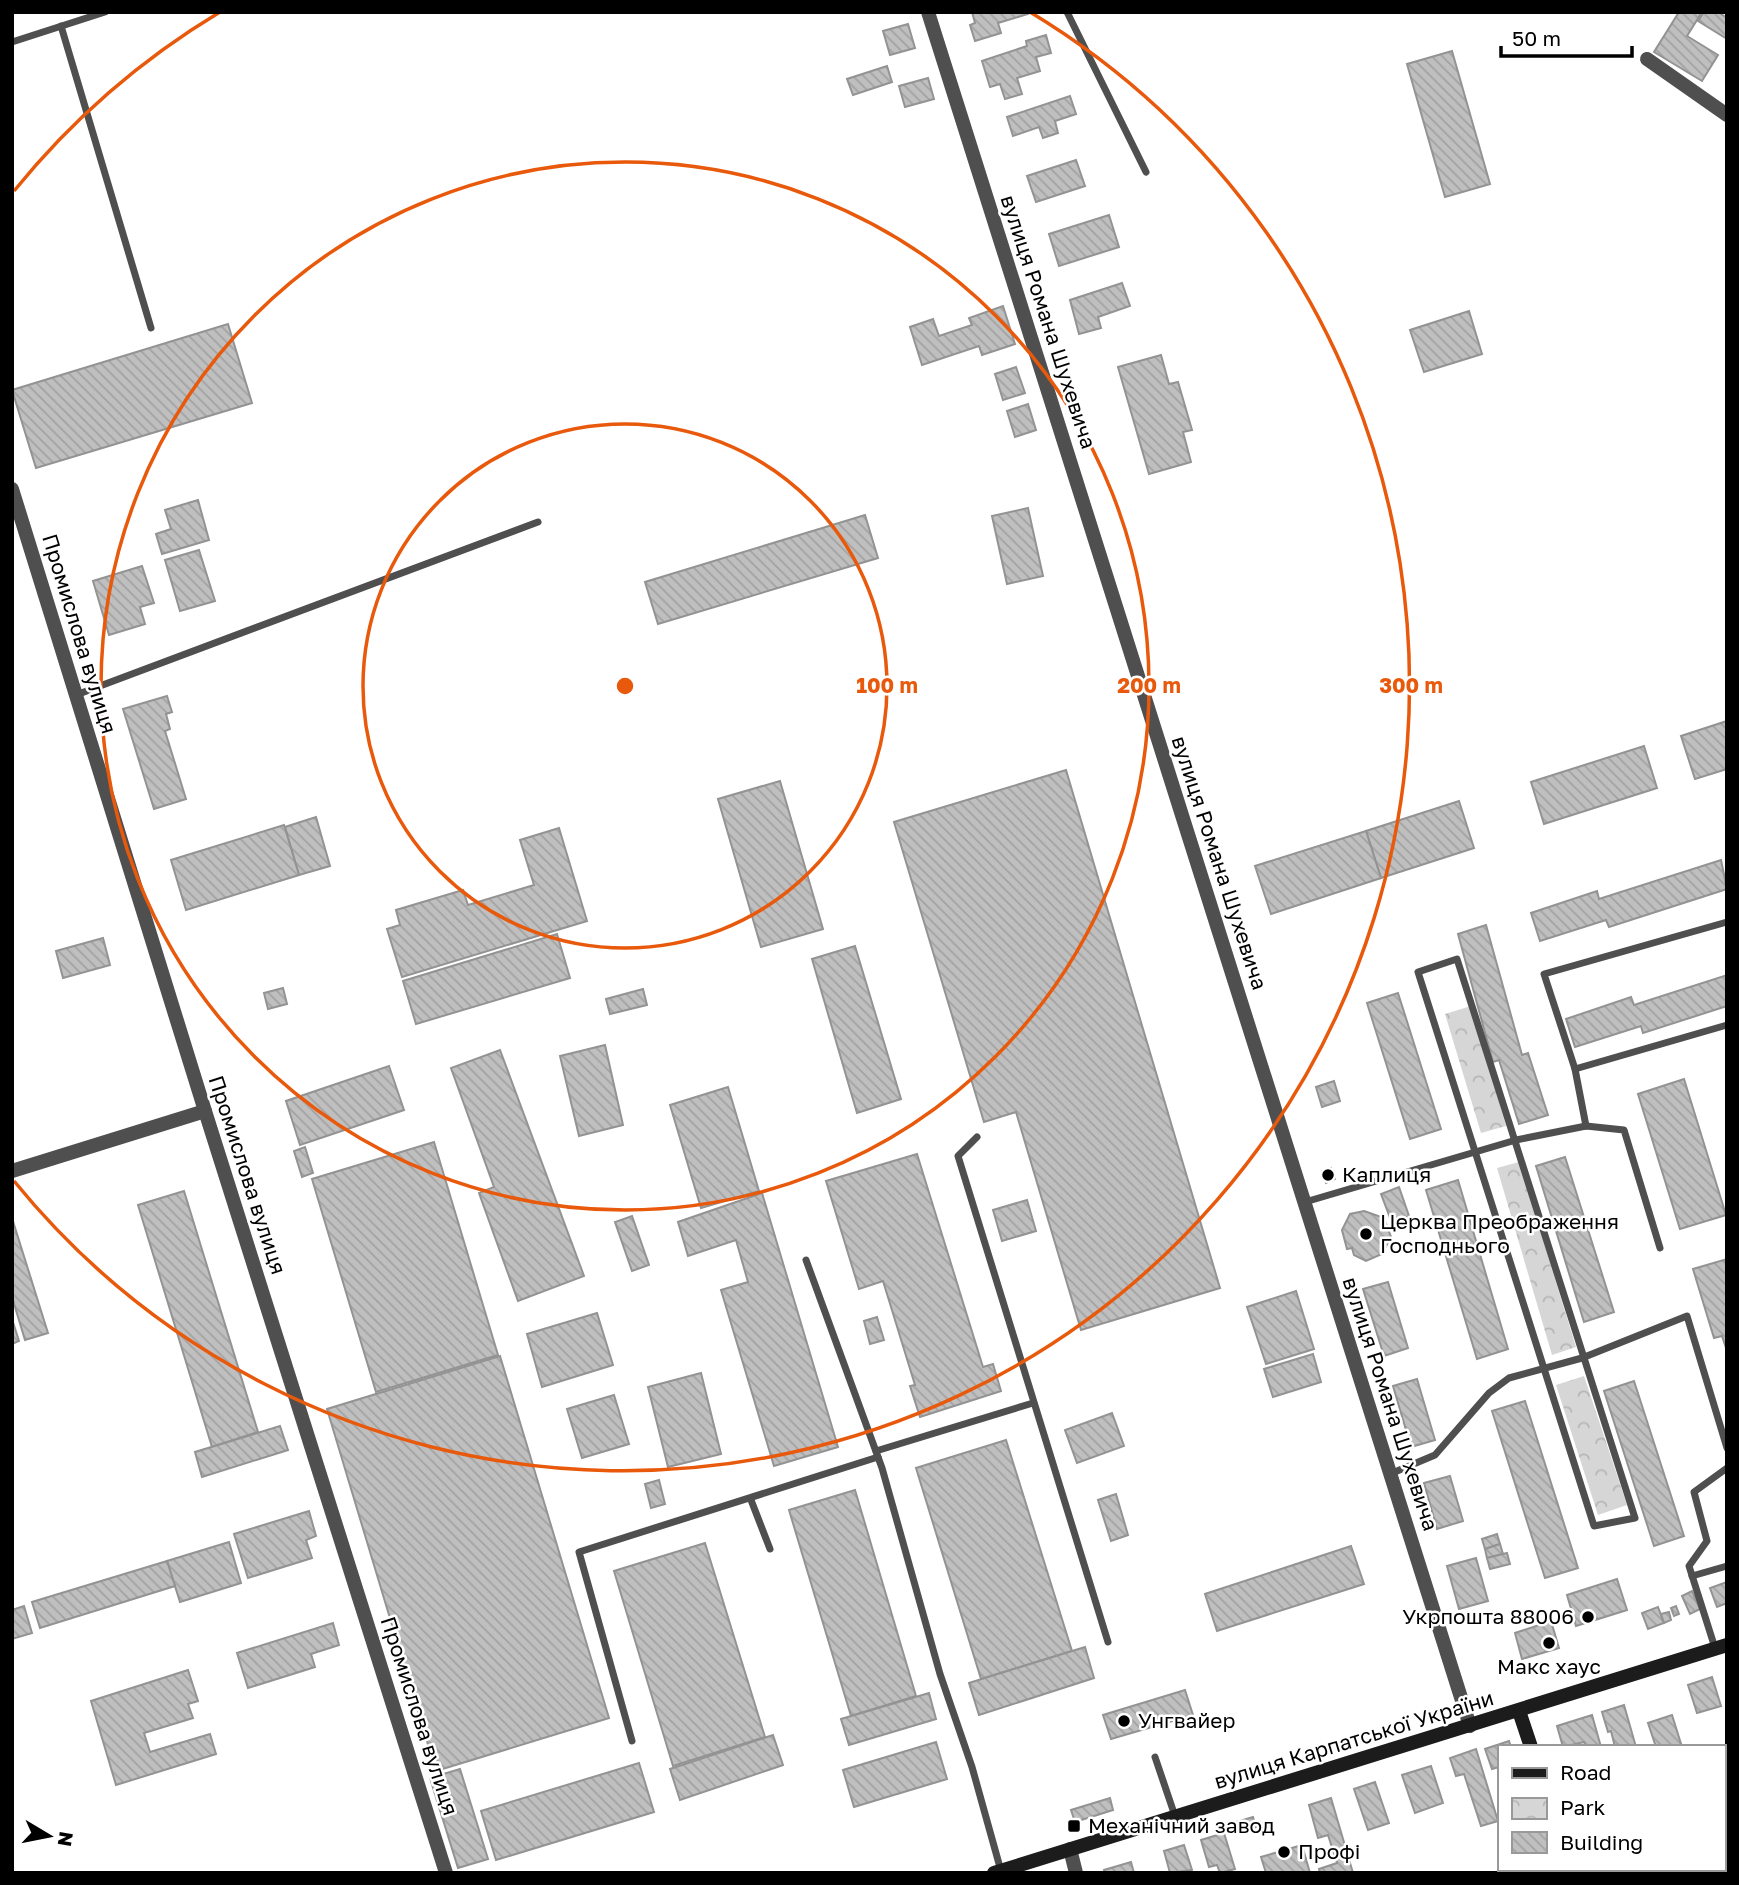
<svg xmlns="http://www.w3.org/2000/svg" width="1739" height="1885" viewBox="0 0 1739 1885" font-family="'Golos Text',sans-serif">
<defs>
<pattern id="park-crowns" width="20" height="18" patternUnits="userSpaceOnUse" patternTransform="scale(1.75)"><rect width="20" height="18" fill="#d6d6d6"/><path d="M2 6a3 3 0 1 1 6 0M12 15a3 3 0 1 1 6 0" fill="none" stroke="#b6b6b6"/></pattern>
<pattern id="building-back-hatch" width="6" height="6" patternUnits="userSpaceOnUse" patternTransform="scale(1.75)"><rect width="6" height="6" fill="#bfbfbf"/><path d="M-1 5l2 2M0 0l6 6M5-1l2 2" fill="none" stroke="#a2a2a2"/></pattern>
</defs>
<rect width="100%" height="100%" fill="#fff"/>
<!-- park -->
<g fill="url(#park-crowns)">
<polygon points="1471,1006 1506,1126 1481,1133 1445,1014"/>
<polygon points="1519,1162 1576,1347 1552,1355 1497,1168"/>
<polygon points="1584,1376 1627,1505 1598,1515 1556,1385"/>
</g>
<!-- building -->
<g fill="url(#building-back-hatch)" stroke="#939393" stroke-width="2">
<polygon points="972,12 1027,12 1028,14 998,23 1001,33 975,41 970,25 975,23"/>
<polygon points="1679,12 1702,12 1687,36 1718,55 1702,81 1654,52"/>
<polygon points="1704,12 1718,12 1727,18 1727,39 1698,21"/>
<polygon points="908,24 915,48 890,55 883,31"/>
<polygon points="1046,35 1051,53 1036,57 1040,71 1017,78 1022,94 1005,99 1000,84 990,87 982,61 1027,46 1026,41"/>
<polygon points="1452,51 1490,184 1445,197 1407,64"/>
<polygon points="887,66 892,82 853,95 847,79"/>
<polygon points="928,78 934,99 905,107 899,86"/>
<polygon points="1070,96 1076,114 1055,121 1058,133 1043,138 1039,127 1013,136 1007,117"/>
<polygon points="1076,160 1085,186 1036,202 1027,176"/>
<polygon points="1109,215 1119,247 1059,266 1049,234"/>
<polygon points="1122,283 1130,306 1098,317 1101,328 1079,334 1070,300"/>
<polygon points="1003,306 1015,344 982,355 979,346 922,365 910,327 933,319 939,336 972,325 969,318"/>
<polygon points="1469,311 1482,354 1424,372 1410,330"/>
<polygon points="228,324 252,403 36,468 12,390"/>
<polygon points="1161,355 1169,384 1178,382 1192,430 1183,432 1191,462 1149,474 1118,367"/>
<polygon points="1016,367 1025,393 1003,400 995,374"/>
<polygon points="1028,404 1036,430 1015,437 1007,411"/>
<polygon points="198,500 209,540 162,554 156,534 171,529 165,510"/>
<polygon points="1028,508 1043,576 1007,584 992,516"/>
<polygon points="865,515 878,558 658,624 645,582"/>
<polygon points="199,550 215,601 180,611 165,560"/>
<polygon points="142,566 154,603 140,607 145,624 109,635 93,581"/>
<polygon points="167,696 172,712 166,714 170,729 165,731 186,799 154,809 123,709"/>
<polygon points="1727,721 1727,769 1695,779 1681,736"/>
<polygon points="1644,746 1657,788 1544,824 1531,782"/>
<polygon points="1066,770 1220,1288 1081,1330 1016,1112 984,1122 894,822"/>
<polygon points="780,781 823,929 761,947 718,799"/>
<polygon points="1459,801 1474,848 1381,878 1366,831"/>
<polygon points="316,817 330,866 299,875 285,827"/>
<polygon points="284,825 299,875 186,910 171,860"/>
<polygon points="559,828 587,921 402,977 387,929 400,925 396,910 463,890 468,905 534,885 520,840"/>
<polygon points="1366,831 1381,878 1271,914 1255,866"/>
<polygon points="1721,860 1727,889 1609,927 1606,920 1540,941 1531,913 1597,891 1599,899"/>
<polygon points="1486,925 1522,1055 1528,1053 1548,1115 1519,1124 1499,1060 1493,1062 1458,934"/>
<polygon points="557,934 570,978 416,1024 403,981"/>
<polygon points="103,938 110,965 63,978 56,951"/>
<polygon points="855,946 901,1099 857,1113 812,959"/>
<polygon points="1727,975 1727,1006 1643,1033 1641,1026 1575,1047 1566,1019 1631,997 1634,1005"/>
<polygon points="283,988 287,1004 268,1009 264,993"/>
<polygon points="643,989 647,1005 610,1014 606,999"/>
<polygon points="1398,993 1441,1129 1410,1139 1367,1003"/>
<polygon points="605,1045 623,1125 579,1136 560,1056"/>
<polygon points="500,1050 584,1276 518,1301 479,1193 494,1187 451,1068"/>
<polygon points="389,1066 404,1110 300,1145 286,1101"/>
<polygon points="1684,1079 1726,1215 1680,1229 1638,1094"/>
<polygon points="1334,1081 1340,1101 1322,1107 1316,1087"/>
<polygon points="728,1087 759,1191 701,1208 670,1105"/>
<polygon points="434,1142 498,1355 376,1392 312,1179"/>
<polygon points="305,1147 313,1173 302,1177 294,1151"/>
<polygon points="917,1154 983,1367 993,1364 1001,1391 920,1417 910,1386 915,1385 883,1281 859,1289 826,1181"/>
<polygon points="1565,1157 1614,1312 1584,1322 1536,1166"/>
<polygon points="1331,1168 1335,1179 1326,1183 1322,1171"/>
<polygon points="1458,1180 1508,1349 1477,1359 1426,1190"/>
<polygon points="1399,1187 1409,1216 1392,1223 1381,1194"/>
<polygon points="184,1191 258,1432 212,1447 138,1205"/>
<polygon points="762,1193 838,1447 774,1466 721,1290 748,1282 736,1240 688,1256 678,1222"/>
<polygon points="1027,1200 1036,1231 1002,1241 993,1210"/>
<polygon points="1364,1211 1384,1218 1391,1237 1382,1254 1366,1261 1354,1255 1352,1248 1347,1249 1342,1230 1350,1214"/>
<polygon points="632,1216 649,1265 632,1271 615,1222"/>
<polygon points="12,1218 48,1333 25,1340 12,1297"/>
<polygon points="1727,1259 1727,1351 1722,1336 1714,1338 1693,1269"/>
<polygon points="1388,1282 1408,1348 1384,1356 1363,1289"/>
<polygon points="1296,1291 1314,1349 1266,1364 1247,1307"/>
<polygon points="597,1313 613,1365 542,1387 527,1334"/>
<polygon points="877,1317 884,1340 870,1344 864,1321"/>
<polygon points="12,1319 19,1341 12,1344"/>
<polygon points="1313,1354 1321,1382 1273,1397 1264,1369"/>
<polygon points="500,1356 609,1718 436,1771 327,1409"/>
<polygon points="701,1373 721,1454 668,1467 648,1387"/>
<polygon points="1417,1379 1435,1440 1411,1447 1393,1386"/>
<polygon points="1634,1381 1684,1536 1654,1546 1604,1391"/>
<polygon points="614,1395 629,1444 582,1458 567,1409"/>
<polygon points="1525,1401 1578,1568 1545,1578 1492,1411"/>
<polygon points="1112,1413 1124,1446 1077,1463 1065,1430"/>
<polygon points="280,1426 288,1450 202,1477 195,1452"/>
<polygon points="1006,1440 1072,1651 981,1679 916,1468"/>
<polygon points="1450,1476 1463,1521 1437,1529 1424,1483"/>
<polygon points="659,1480 665,1504 651,1508 645,1484"/>
<polygon points="855,1490 916,1696 851,1716 789,1510"/>
<polygon points="1116,1494 1128,1535 1111,1541 1098,1500"/>
<polygon points="309,1511 316,1536 306,1540 312,1558 248,1578 234,1534"/>
<polygon points="1497,1534 1500,1544 1485,1549 1482,1539"/>
<polygon points="229,1542 241,1583 180,1602 167,1561"/>
<polygon points="705,1543 765,1737 673,1766 614,1571"/>
<polygon points="1500,1544 1503,1554 1487,1558 1485,1549"/>
<polygon points="1351,1546 1364,1584 1217,1631 1205,1594"/>
<polygon points="1507,1553 1510,1564 1490,1569 1487,1558"/>
<polygon points="1476,1558 1488,1601 1459,1609 1447,1566"/>
<polygon points="167,1561 175,1586 40,1628 32,1602"/>
<polygon points="1617,1579 1627,1610 1576,1626 1567,1595"/>
<polygon points="1727,1582 1727,1603 1717,1607 1710,1588"/>
<polygon points="1692,1591 1700,1609 1690,1614 1682,1596"/>
<polygon points="24,1606 32,1633 12,1639 12,1610"/>
<polygon points="1676,1606 1679,1614 1674,1616 1671,1608"/>
<polygon points="1658,1607 1664,1623 1648,1629 1642,1613"/>
<polygon points="1669,1612 1671,1620 1664,1623 1661,1614"/>
<polygon points="1551,1621 1559,1648 1522,1659 1515,1633"/>
<polygon points="333,1623 339,1645 311,1654 315,1667 248,1688 237,1653"/>
<polygon points="1085,1647 1094,1678 979,1715 969,1683"/>
<polygon points="188,1670 198,1701 188,1704 193,1718 144,1733 150,1752 210,1734 216,1754 116,1785 91,1701"/>
<polygon points="1712,1677 1721,1706 1697,1713 1688,1685"/>
<polygon points="1185,1690 1193,1715 1111,1739 1103,1715"/>
<polygon points="929,1693 936,1719 849,1745 841,1719"/>
<polygon points="1624,1705 1636,1747 1615,1747 1611,1731 1608,1732 1602,1712"/>
<polygon points="1592,1715 1601,1747 1586,1747 1584,1742 1563,1747 1557,1726"/>
<polygon points="1672,1715 1682,1747 1656,1747 1648,1723"/>
<polygon points="773,1735 783,1765 680,1800 670,1769"/>
<polygon points="1509,1741 1511,1747 1499,1747 1499,1767 1492,1769 1485,1749"/>
<polygon points="936,1742 947,1779 854,1807 843,1770"/>
<polygon points="1476,1749 1498,1821 1481,1826 1464,1774 1456,1776 1450,1758"/>
<polygon points="639,1763 654,1812 496,1860 481,1811"/>
<polygon points="1431,1766 1443,1803 1415,1813 1402,1775"/>
<polygon points="460,1769 488,1859 458,1868 430,1778"/>
<polygon points="1375,1782 1389,1823 1368,1830 1354,1789"/>
<polygon points="1110,1798 1113,1810 1075,1822 1071,1810"/>
<polygon points="1331,1798 1353,1873 1320,1873 1319,1869 1337,1863 1328,1835 1318,1838 1309,1805"/>
<polygon points="1253,1817 1256,1827 1236,1833 1233,1823"/>
<polygon points="1224,1833 1235,1869 1220,1873 1217,1865 1209,1867 1201,1840"/>
<polygon points="1184,1845 1192,1870 1170,1873 1164,1851"/>
<polygon points="1302,1845 1310,1873 1266,1873 1261,1857"/>
<polygon points="1131,1862 1134,1873 1105,1873 1104,1870"/>
<polygon points="1597,1869 1625,1869 1626,1873 1598,1873"/>
</g>
<g fill="none" stroke-linecap="round" stroke-linejoin="round">
<!-- lane -->
<g stroke="#4f4f4f" stroke-width="7">
<polyline points="1067,12 1146,172"/>
<polyline points="61,26 151,328"/>
<polyline points="12,42 105,12"/>
<polyline points="76,695 538,522"/>
<polygon points="1457,959 1635,1518 1594,1526 1418,972"/>
<polyline points="1575,1069 1727,1025"/>
<polyline points="1586,1126 1575,1069 1544,974 1727,922"/>
<polyline points="977,1137 958,1156 1108,1642"/>
<polyline points="1305,1202 1516,1140 1586,1126 1624,1130 1660,1248"/>
<polyline points="806,1260 882,1468 940,1674 972,1767 1001,1871"/>
<polyline points="876,1451 1033,1403"/>
<polyline points="1390,1474 1435,1455 1489,1393 1509,1378 1582,1358 1687,1316 1727,1448"/>
<polyline points="751,1500 770,1549"/>
<polyline points="1692,1576 1727,1566"/>
<polyline points="1715,1648 1689,1566 1707,1541 1694,1492 1727,1468"/>
<polyline points="632,1741 579,1552 878,1457"/>
<polyline points="1155,1757 1175,1816"/>
</g>
<!-- street -->
<g stroke="#4f4f4f" stroke-width="14">
<polyline points="928,12 1470,1726"/>
<polyline points="1647,59 1727,115"/>
<polyline points="12,489 205,1111 446,1873"/>
<polyline points="12,1171 205,1111"/>
<polyline points="1070,1849 1076,1873"/>
</g>
<!-- secondary -->
<g stroke="#1c1c1c" stroke-width="14">
<polyline points="1519,1711 1531,1747"/>
<polyline points="1567,1869 1568,1873"/>
<polyline points="994,1873 1727,1645"/>
</g>
</g>
<!-- distance rings -->
<g fill="none" stroke="#e8590c" stroke-width="3.5">
<circle cx="625" cy="686" r="262"/>
<circle cx="625" cy="686" r="524"/>
<path d="M14 191A786 786 0 0 1 220 12M1030 12A786 786 0 1 1 14 1181"/>
</g>
<!-- markers -->
<g fill="#000" stroke="#fff" stroke-width="2.5">
<circle cx="1328" cy="1175" r="7"/>
<circle cx="1366" cy="1234" r="7"/>
<circle cx="1588" cy="1617" r="7"/>
<circle cx="1549" cy="1643" r="7"/>
<circle cx="1124" cy="1721" r="7"/>
<rect x="1067" y="1819" width="14" height="14" rx="3.5"/>
<circle cx="1284" cy="1852" r="7"/>
</g>
<g text-anchor="middle" stroke-width="5" stroke-linejoin="round" paint-order="stroke">
<!-- street labels -->
<g font-size="21" fill="#000" stroke="#fff">
<text transform="translate(1048 322) rotate(72)" y="7">вулиця Романа Шухевича</text>
<text transform="translate(79 634) rotate(73)" y="7">Промислова вулиця</text>
<text transform="translate(1219 863) rotate(72)" y="7">вулиця Романа Шухевича</text>
<text transform="translate(247 1175) rotate(72)" y="7">Промислова вулиця</text>
<text transform="translate(1390 1404) rotate(72)" y="7">вулиця Романа Шухевича</text>
<text transform="translate(419 1716) rotate(72)" y="7">Промислова вулиця</text>
<text transform="translate(1354 1740) rotate(-17)" y="7">вулиця Карпатської України</text>
</g>
<!-- poi labels -->
<g font-size="21" fill="#000" stroke="#fff" text-anchor="start">
<text x="1342" y="1182">Каплиця</text>
<text x="1380" y="1229">Церква Преображення<tspan x="1380" dy="24">Господнього</tspan></text>
<text x="1574" y="1624" text-anchor="end">Укрпошта 88006</text>
<text x="1549" y="1674" text-anchor="middle">Макс хаус</text>
<text x="1138" y="1728">Унгвайер</text>
<text x="1088" y="1833">Механічний завод</text>
<text x="1298" y="1859">Профі</text>
</g>
</g>
<circle cx="625" cy="686" r="10" fill="#e8590c" stroke="#fff" stroke-width="3.5"/>
<g font-size="21" text-anchor="middle" font-weight="bold" fill="#e8590c" stroke="#fff" stroke-width="5" stroke-linejoin="round" paint-order="stroke">
<text x="887" y="693">100 m</text>
<text x="1149" y="693">200 m</text>
<text x="1411" y="693">300 m</text>
</g>
<!-- border -->
<rect width="1739" height="1885" fill="none" stroke="#000000" stroke-width="28"/>
<!-- legend -->
<rect x="1498" y="1745" width="228" height="126" fill="#ffffff" stroke="#999999" stroke-width="2"/>
<rect x="1512" y="1768" width="35" height="10" fill="#1c1c1c" stroke="#999999" stroke-width="2"/>
<text x="1560" y="1780" font-size="21" fill="#000000">Road</text>
<rect x="1512" y="1798" width="35" height="21" fill="url(#park-crowns)" stroke="#999999" stroke-width="2"/>
<text x="1560" y="1815" font-size="21" fill="#000000">Park</text>
<rect x="1512" y="1832" width="35" height="21" fill="url(#building-back-hatch)" stroke="#999999" stroke-width="2"/>
<text x="1560" y="1850" font-size="21" fill="#000000">Building</text>
<!-- north arrow -->
<g transform="translate(49 1836) rotate(100)" stroke="#ffffff" stroke-width="5" paint-order="stroke">
<path d="M0-5L12 26L0 18L-12 26Z" fill="#000000"/>
<text y="-10" font-size="19" font-weight="bold" text-anchor="middle" fill="#000000">N</text>
</g>
<!-- scale -->
<path d="M1501 46v10h131v-10" fill="none" stroke="#000000" stroke-width="3.5"/>
<text x="1512" y="46" font-size="21" fill="#000000" stroke="#ffffff" stroke-width="5" paint-order="stroke">50 m</text>
</svg>
